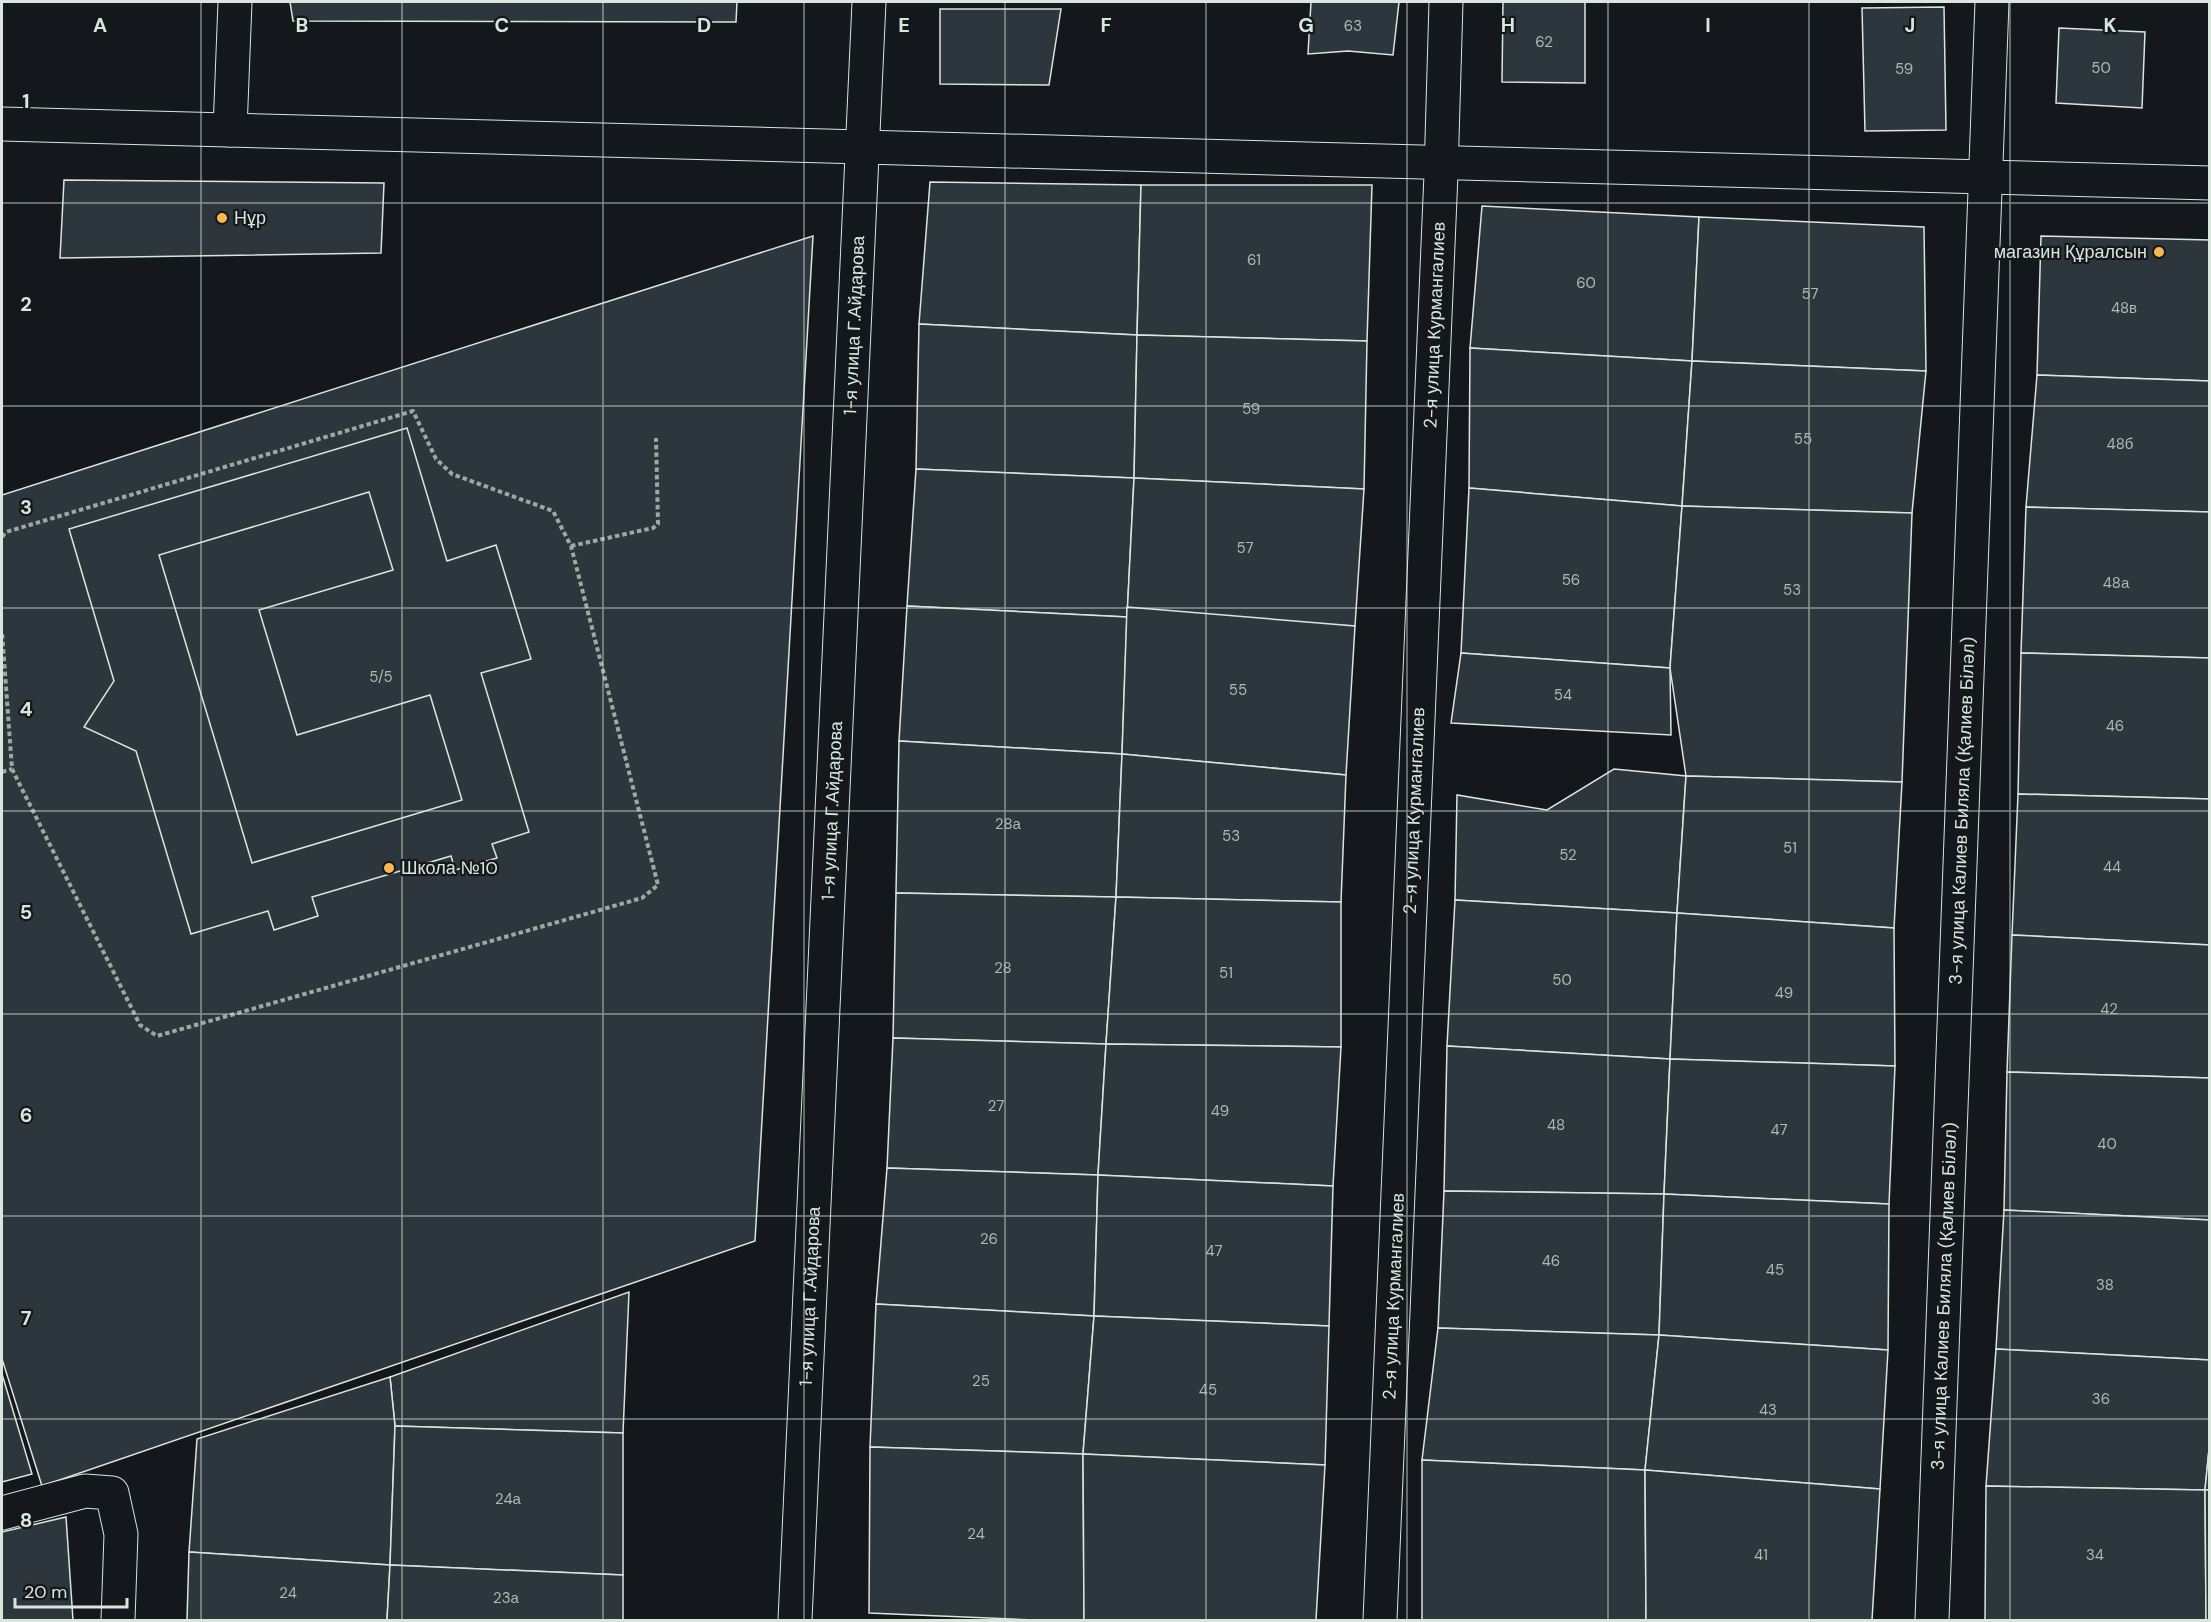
<svg xmlns="http://www.w3.org/2000/svg" width="2211" height="1622" viewBox="0 0 2211 1622" font-family="'DM Sans',sans-serif">
<rect width="100%" height="100%" fill="#14181c"/>
<!-- building -->
<g fill="#2c363c" stroke="#d8e6dc" stroke-width="1.5" fill-rule="evenodd">
<polygon points="290,2 737,2 736,22 293,21"/>
<polygon points="1311,2 1399,2 1393,55 1348,51 1308,54"/>
<polygon points="1503,2 1585,2 1585,83 1502,82"/>
<polygon points="1944,7 1946,130 1865,131 1862,8"/>
<polygon points="940,9 1061,9 1049,85 940,84"/>
<polygon points="2059,28 2145,32 2142,108 2056,103"/>
<polygon points="64,180 384,183 381,253 60,258"/>
<polygon points="930,182 1141,185 1137,335 919,324"/>
<polygon points="1141,185 1372,185 1367,341 1137,335"/>
<polygon points="1482,206 1699,217 1692,361 1470,348"/>
<polygon points="1699,217 1924,227 1926,371 1692,361"/>
<polygon points="813,236 755,1241 42,1486 2,1359 2,495"/>
<polygon points="2041,236 2210,240 2210,381 2037,375"/>
<polygon points="919,324 1137,335 1134,478 916,469"/>
<polygon points="1137,335 1367,341 1364,489 1134,478"/>
<polygon points="1470,348 1692,361 1682,506 1469,488"/>
<polygon points="1692,361 1926,371 1912,513 1682,506"/>
<polygon points="2037,375 2210,381 2210,512 2026,507"/>
<path d="M407 428 447 561 496 545 531 659 481 673 529 832 492 844 497 858 455 870 451 856 312 897 318 916 274 930 268 911 191 934 136 751 84 727 114 681 69 529ZM369 492 393 570 259 610 297 735 430 695 462 800 252 863 159 555Z"/>
<polygon points="916,469 1134,478 1127,617 907,606"/>
<polygon points="1134,478 1364,489 1355,626 1127,617"/>
<polygon points="1469,488 1682,506 1670,668 1461,653"/>
<polygon points="1682,506 1912,513 1902,782 1686,776 1670,668"/>
<polygon points="2026,507 2210,512 2210,658 2021,653"/>
<polygon points="907,606 1127,617 1122,754 899,741"/>
<polygon points="1127,607 1355,626 1346,775 1122,754"/>
<polygon points="1461,653 1670,668 1671,735 1451,723"/>
<polygon points="2021,653 2210,658 2210,799 2018,794"/>
<polygon points="899,741 1122,754 1116,897 896,893"/>
<polygon points="1122,754 1346,775 1341,902 1116,897"/>
<polygon points="1614,769 1686,776 1677,913 1455,900 1457,795 1547,810"/>
<polygon points="1686,776 1902,782 1894,928 1677,913"/>
<polygon points="2018,794 2210,799 2210,945 2012,935"/>
<polygon points="896,893 1116,897 1106,1044 893,1038"/>
<polygon points="1116,897 1341,902 1341,1047 1106,1044"/>
<polygon points="1455,900 1677,913 1670,1059 1447,1046"/>
<polygon points="1677,913 1894,928 1895,1066 1670,1059"/>
<polygon points="2012,935 2210,945 2210,1078 2007,1072"/>
<polygon points="893,1038 1106,1044 1098,1175 887,1168"/>
<polygon points="1106,1044 1341,1047 1333,1186 1098,1175"/>
<polygon points="1447,1046 1670,1059 1664,1194 1444,1191"/>
<polygon points="1670,1059 1895,1066 1889,1204 1664,1194"/>
<polygon points="2007,1072 2210,1078 2210,1220 2004,1210"/>
<polygon points="887,1168 1098,1175 1094,1316 876,1304"/>
<polygon points="1098,1175 1333,1186 1329,1326 1094,1316"/>
<polygon points="1444,1191 1664,1194 1659,1335 1438,1328"/>
<polygon points="1664,1194 1889,1204 1888,1350 1659,1335"/>
<polygon points="2004,1210 2210,1220 2210,1360 1996,1349"/>
<polygon points="629,1292 623,1433 395,1426 390,1377"/>
<polygon points="876,1304 1094,1316 1083,1454 870,1447"/>
<polygon points="1094,1316 1329,1326 1325,1465 1083,1454"/>
<polygon points="1438,1328 1659,1335 1645,1470 1422,1460"/>
<polygon points="1659,1335 1888,1350 1880,1489 1645,1470"/>
<polygon points="1996,1349 2210,1360 2210,1439 2205,1490 1986,1486"/>
<polygon points="2,1374 32,1474 2,1482"/>
<polygon points="390,1377 395,1426 390,1565 189,1552 197,1439"/>
<polygon points="395,1426 623,1433 623,1575 390,1565"/>
<polygon points="2210,1439 2210,1490 2205,1490"/>
<polygon points="870,1447 1083,1454 1084,1620 1034,1620 869,1613"/>
<polygon points="1083,1454 1325,1465 1316,1620 1084,1620"/>
<polygon points="1422,1460 1645,1470 1646,1620 1422,1620"/>
<polygon points="1645,1470 1880,1489 1872,1620 1646,1620"/>
<polygon points="1986,1486 2205,1490 2206,1620 1985,1620"/>
<polygon points="2205,1490 2210,1490 2210,1620 2206,1620"/>
<polygon points="66,1517 73,1620 2,1620 2,1532"/>
<polygon points="189,1552 390,1565 387,1620 187,1620"/>
<polygon points="390,1565 623,1575 623,1620 387,1620"/>
</g>
<g fill="none" stroke-linecap="round" stroke-linejoin="round">
<!-- minor casing -->
<g stroke="#d8e6dc" stroke-width="35">
<g id="minor">
<polyline points="2,124 2210,183"/>
<polyline points="230,130 235,2"/>
<polyline points="2,1513 85,1491 112,1493 121,1534 118,1620"/>
<path id="s1" d="M795 1620 869 2"/>
<path id="s2" d="M1380 1620 1441 174 1446 2"/>
<path id="s3" d="M1932 1620 1992 2"/>
</g>
</g>
<!-- path -->
<g stroke="#9da8a2" stroke-width="4" stroke-dasharray="4.5 3" stroke-linecap="butt">
<polyline points="2,537 6,532 413,411 436,459 452,474 553,511 571,546 658,885 642,898 157,1036 140,1025 12,769 2,632"/>
<polyline points="571,546 653,528 658,524 656,438"/>
<polyline points="2,772 12,769"/>
</g>
<!-- minor -->
<use href="#minor" stroke="#14181c" stroke-width="33"/>
</g>
<!-- grid -->
<path fill="none" stroke="#d8e6dc" stroke-width="1.5" stroke-opacity="0.55" d="M201 2V1620M402 2V1620M603 2V1620M804 2V1620M1005 2V1620M1206 2V1620M1407 2V1620M1608 2V1620M1809 2V1620M2010 2V1620M2 203H2210M2 406H2210M2 608H2210M2 811H2210M2 1014H2210M2 1216H2210M2 1419H2210"/>
<!-- markers -->
<g fill="#ffb74d" stroke="#14181c" stroke-width="2">
<circle cx="222" cy="218" r="6"/>
<circle cx="2159" cy="252" r="6"/>
<circle cx="389" cy="868" r="6"/>
</g>
<g text-anchor="middle" stroke-width="4.5" stroke-linejoin="round" paint-order="stroke">
<!-- number labels -->
<g font-size="15" fill="#adbab4">
<text x="1353" y="31">63</text>
<text x="1544" y="47">62</text>
<text x="2101" y="73">50</text>
<text x="1904" y="74">59</text>
<text x="1254" y="265">61</text>
<text x="1586" y="288">60</text>
<text x="1810" y="299">57</text>
<text x="2124" y="313">48в</text>
<text x="1251" y="414">59</text>
<text x="1803" y="444">55</text>
<text x="2120" y="449">48б</text>
<text x="1245" y="553">57</text>
<text x="1571" y="585">56</text>
<text x="2116" y="588">48а</text>
<text x="1792" y="595">53</text>
<text x="381" y="682">5/5</text>
<text x="1238" y="695">55</text>
<text x="1563" y="700">54</text>
<text x="2115" y="731">46</text>
<text x="1008" y="829">28а</text>
<text x="1231" y="841">53</text>
<text x="1790" y="853">51</text>
<text x="1568" y="860">52</text>
<text x="2112" y="872">44</text>
<text x="1003" y="973">28</text>
<text x="1226" y="978">51</text>
<text x="1562" y="985">50</text>
<text x="1784" y="998">49</text>
<text x="2109" y="1014">42</text>
<text x="996" y="1111">27</text>
<text x="1220" y="1116">49</text>
<text x="1556" y="1130">48</text>
<text x="1779" y="1135">47</text>
<text x="2107" y="1149">40</text>
<text x="989" y="1244">26</text>
<text x="1214" y="1256">47</text>
<text x="1551" y="1266">46</text>
<text x="1775" y="1275">45</text>
<text x="2105" y="1290">38</text>
<text x="981" y="1386">25</text>
<text x="1208" y="1395">45</text>
<text x="2101" y="1404">36</text>
<text x="1768" y="1415">43</text>
<text x="508" y="1504">24а</text>
<text x="976" y="1539">24</text>
<text x="1761" y="1560">41</text>
<text x="2095" y="1560">34</text>
<text x="288" y="1598">24</text>
<text x="506" y="1603">23а</text>
</g>
<!-- poi labels -->
<g font-size="18" fill="#d8e6dc" stroke="#14181c" text-anchor="start">
<text x="234" y="224">Нұр</text>
<text x="2147" y="258" text-anchor="end">магазин Құралсын</text>
<text x="401" y="874">Школа №10</text>
</g>
<!-- street labels -->
<g font-size="18" fill="#d8e6dc" stroke="#14181c">
<text dy="6" stroke="none"><textPath href="#s2" startOffset="1296">2-я улица Курмангалиев</textPath></text>
<text dy="6" stroke="none"><textPath href="#s1" startOffset="1296">1-я улица Г.Айдарова</textPath></text>
<text dy="6" stroke="none"><textPath href="#s1" startOffset="810">1-я улица Г.Айдарова</textPath></text>
<text dy="6" stroke="none"><textPath href="#s2" startOffset="810">2-я улица Курмангалиев</textPath></text>
<text dy="6" stroke="none"><textPath href="#s3" startOffset="810">3-я улица Калиев Биляла (Қалиев Біләл)</textPath></text>
<text dy="6" stroke="none"><textPath href="#s1" startOffset="324">1-я улица Г.Айдарова</textPath></text>
<text dy="6" stroke="none"><textPath href="#s2" startOffset="324">2-я улица Курмангалиев</textPath></text>
<text dy="6" stroke="none"><textPath href="#s3" startOffset="324">3-я улица Калиев Биляла (Қалиев Біләл)</textPath></text>
</g>
</g>
<g font-size="20" text-anchor="middle" font-weight="bold" fill="#d8e6dc" stroke="#14181c" stroke-width="4.5" stroke-linejoin="round" paint-order="stroke">
<text x="100" y="32">A</text>
<text x="302" y="32">B</text>
<text x="502" y="32">C</text>
<text x="704" y="32">D</text>
<text x="904" y="32">E</text>
<text x="1106" y="32">F</text>
<text x="1306" y="32">G</text>
<text x="1508" y="32">H</text>
<text x="1708" y="32">I</text>
<text x="1910" y="32">J</text>
<text x="2110" y="32">K</text>
<text x="26" y="108">1</text>
<text x="26" y="311">2</text>
<text x="26" y="514">3</text>
<text x="26" y="716">4</text>
<text x="26" y="919">5</text>
<text x="26" y="1122">6</text>
<text x="26" y="1325">7</text>
<text x="26" y="1527">8</text>
</g>
<!-- border -->
<rect width="2211" height="1622" fill="none" stroke="#d8e6dc" stroke-width="6"/>
<!-- scale -->
<path d="M15 1598v9h112v-9" fill="none" stroke="#d8e6dc" stroke-width="3"/>
<text x="24" y="1598" font-size="18" fill="#d8e6dc" stroke="#14181c" stroke-width="4.5" paint-order="stroke">20 m</text>
</svg>
